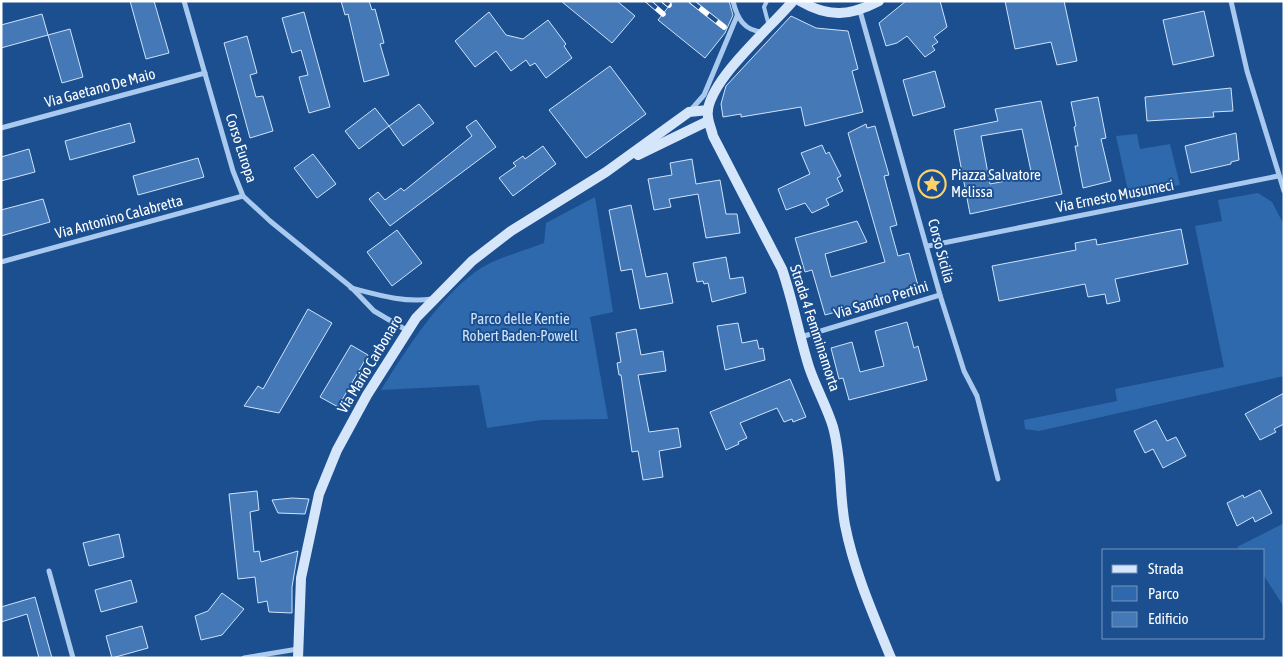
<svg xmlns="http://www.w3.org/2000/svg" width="1285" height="659" viewBox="0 0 1285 659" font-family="'Asap Condensed',sans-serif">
<rect width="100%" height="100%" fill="#1b4f8f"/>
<!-- green -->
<g fill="#2e69ad">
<polygon points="1137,134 1140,149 1170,144 1180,185 1129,195 1116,136"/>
<polygon points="1258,193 1272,202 1284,225 1284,376 1039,431 1025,429 1024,420 1117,401 1115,389 1224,367 1195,226 1222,221 1218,200"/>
<path d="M595 197 613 312 590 317 608 419 541 420 487 428 479 385 381 390C405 351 447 284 490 263 507 255 526 250 544 243L546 223Z"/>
<polygon points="1284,523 1284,607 1264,576 1264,550 1240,550 1237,547"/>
</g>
<!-- building -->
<g fill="#4478b7" stroke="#cfe3fa" fill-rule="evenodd">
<polygon points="130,1 154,1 169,53 146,59"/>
<polygon points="341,1 369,1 372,10 375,9 384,43 380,44 389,75 364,82 348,14 345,15"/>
<polygon points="561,1 617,1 635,16 612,43"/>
<polygon points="673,1 729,1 733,15 725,33 705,58 658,20"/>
<polygon points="906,1 940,1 947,27 934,37 938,42 932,46 935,50 925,57 907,36 897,43 886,46 879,23"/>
<polygon points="1005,1 1064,1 1077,61 1057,65 1051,42 1015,49"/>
<polygon points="1204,11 1214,56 1173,65 1163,20"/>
<polygon points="304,12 330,107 309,113 299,77 308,75 301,50 292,53 282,18"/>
<polygon points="489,12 506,35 523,39 548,20 566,44 564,46 572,58 546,78 535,63 530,66 526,60 511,71 496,51 475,67 455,41"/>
<polygon points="42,14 48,35 1,48 1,25"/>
<polygon points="791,16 816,28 848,31 858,69 852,71 863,112 805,126 801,107 741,117 741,114 723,117 721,104 726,86"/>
<polygon points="70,29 83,77 62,83 48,35"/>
<polygon points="247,36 257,73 250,75 256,97 263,96 273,131 250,138 224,43"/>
<polygon points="610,66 646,114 586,158 549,110"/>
<polygon points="935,71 945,107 913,116 903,80"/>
<polygon points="1231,88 1233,111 1213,112 1214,117 1147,121 1145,97"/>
<polygon points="1098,97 1106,138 1101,139 1111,181 1083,188 1075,146 1078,146 1074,127 1076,126 1071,102"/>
<path d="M1041 101 1062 194 970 214 954 130 998 121 995 109ZM1022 129 1032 176 990 184 981 136Z"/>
<polygon points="419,104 434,123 403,146 389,126"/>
<polygon points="375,108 389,126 359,149 345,131"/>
<polygon points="476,120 496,147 390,226 369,199 378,192 385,200 401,188 404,191 472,136 466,127"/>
<polygon points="130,123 135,142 70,160 65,141"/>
<polygon points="866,124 867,128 875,126 889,175 884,176 897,225 890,227 898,256 909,253 920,293 906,297 905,293 825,315 812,270 805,272 795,238 857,221 867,242 825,254 831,277 885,262 848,133"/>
<polygon points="1236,133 1239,160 1231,162 1231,164 1191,173 1185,146"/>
<polygon points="822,145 826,154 829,152 841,176 837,178 843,191 826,199 829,205 812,213 805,203 786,210 778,189 810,174 801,153"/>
<polygon points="543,146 556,164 513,196 499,178 516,166 513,163 523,156 525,159"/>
<polygon points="29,149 35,172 1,181 1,157"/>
<polygon points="313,154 336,184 317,198 294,168"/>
<polygon points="198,158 204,177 138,195 133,176"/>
<polygon points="692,159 696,184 720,180 726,214 737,214 740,233 706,238 698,194 669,199 671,207 654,210 648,179 672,175 670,163"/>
<polygon points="43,199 50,222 1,236 1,210"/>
<polygon points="631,205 646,277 667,273 673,303 640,309 632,269 621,271 609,210"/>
<polygon points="1181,229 1188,264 1115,279 1120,301 1107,304 1105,294 1088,297 1085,284 999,301 992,266 1076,250 1075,243 1096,239 1097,245"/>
<polygon points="397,230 422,263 392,286 367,252"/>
<polygon points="726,257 730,279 743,277 746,293 712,302 708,283 704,284 703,281 697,282 693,263"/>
<polygon points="308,309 332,323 279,413 244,406 258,386 263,389"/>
<polygon points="907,322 914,348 918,346 927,380 849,400 843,378 839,379 831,348 852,342 860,372 884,366 875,331"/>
<polygon points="738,323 742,343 757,340 759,349 763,348 765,360 725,370 717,326"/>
<polygon points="636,329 641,355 663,351 666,371 638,375 649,432 678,428 681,447 659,451 663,477 643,480 638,451 632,452 621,375 619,375 617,363 621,362 616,333"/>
<polygon points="351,345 368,355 338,407 320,397"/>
<polygon points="790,379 806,417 793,422 792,419 784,422 777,408 740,423 747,438 738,442 739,444 726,450 710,412"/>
<polygon points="1284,393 1284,424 1274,429 1276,432 1260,440 1245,414"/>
<polygon points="1156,420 1167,441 1176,437 1186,456 1163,468 1153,449 1145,453 1134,431"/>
<polygon points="1260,490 1272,513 1255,522 1253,517 1237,526 1227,503 1243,495 1244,498"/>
<polygon points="257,491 259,510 250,512 254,552 259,551 261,562 298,551 292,587 292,613 269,612 267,601 258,603 255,577 238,579 229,494"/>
<polygon points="292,498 309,499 305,514 278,513 272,500"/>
<polygon points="119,534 124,557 89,566 83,543"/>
<polygon points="131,580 137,602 101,612 95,590"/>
<polygon points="222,593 244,609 222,635 201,640 195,616 208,611"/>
<polygon points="35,597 52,658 39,658 27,614 1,622 1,607"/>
<polygon points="142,626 148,648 112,658 106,636"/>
</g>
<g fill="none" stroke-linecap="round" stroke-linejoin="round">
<!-- lane -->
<polyline stroke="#a9c9ee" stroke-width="4" points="767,1 764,7 769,26"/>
<!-- street -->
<g stroke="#a9c9ee" stroke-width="5">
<polyline points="184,1 233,171 243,196 270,221 351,287 374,311 408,331"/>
<path d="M733 1C737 18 744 31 763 32"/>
<polyline points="1231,1 1247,71 1284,191"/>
<polyline points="860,11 940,295 964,371 977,396 998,479"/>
<polyline points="690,111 704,95 737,16"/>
<polyline points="1,128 205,73"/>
<polyline points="928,246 1278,176"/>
<polyline points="1,262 243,196"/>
<path d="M351 288C378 295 404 303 432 299"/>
<polyline points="801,337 940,295"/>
<polyline points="49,571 73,658"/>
<polyline points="244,658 298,649"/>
</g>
<!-- secondary -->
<g stroke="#d6e6fa" stroke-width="10">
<path d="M793 1C770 28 714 76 708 109 706 118 711 127 713 136L782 269C793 301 799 335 809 367 816 388 827 407 833 427 842 459 839 493 845 525 854 571 873 614 891 658"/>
<path d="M800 1C829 18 850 16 879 1"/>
<polyline points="638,155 708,121"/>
<polyline points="298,658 301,578 319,494 337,450 367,395 416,318 472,261 511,231 606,172 689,112 708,110"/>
</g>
<!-- rail casing -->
<g stroke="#fff" stroke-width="5.5">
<g id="rail">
<polyline points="648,1 663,14"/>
<polyline points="664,1 669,5"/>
<polyline points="691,1 724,27"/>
</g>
</g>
<!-- rail -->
<use href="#rail" stroke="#1b4f8f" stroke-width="4" stroke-dasharray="11" stroke-linecap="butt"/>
</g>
<!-- icons -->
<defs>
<g id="sight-ring" transform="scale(1.4375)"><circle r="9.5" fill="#1b4f8f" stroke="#ffd166" stroke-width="1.5"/><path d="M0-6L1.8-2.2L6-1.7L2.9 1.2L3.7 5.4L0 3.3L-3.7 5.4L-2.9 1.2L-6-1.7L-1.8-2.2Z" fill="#ffd166"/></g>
</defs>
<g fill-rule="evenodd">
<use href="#sight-ring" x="932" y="184"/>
</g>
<g text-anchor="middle" stroke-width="4" stroke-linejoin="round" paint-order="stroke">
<!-- street labels -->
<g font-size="15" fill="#fff" stroke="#1b4f8f">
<text transform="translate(100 88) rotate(-15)" y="5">Via Gaetano De Maio</text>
<text transform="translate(241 148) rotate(72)" y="5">Corso Europa</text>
<text transform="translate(1115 196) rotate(-11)" y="5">Via Ernesto Musumeci</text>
<text transform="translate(119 217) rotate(-15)" y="5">Via Antonino Calabretta</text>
<text transform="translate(941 251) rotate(75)" y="5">Corso Sicilia</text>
<text transform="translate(881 300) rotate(-17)" y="5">Via Sandro Pertini</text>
<text transform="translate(815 328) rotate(72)" y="5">Strada 4 Femminamorta</text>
<text transform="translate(370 364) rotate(-59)" y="5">Via Mario Carbonaro</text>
</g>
<!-- poi labels -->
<g font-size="15" fill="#fff" stroke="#1b4f8f" text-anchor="start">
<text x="951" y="180">Piazza Salvatore<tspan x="951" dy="17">Melissa</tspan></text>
</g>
<!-- park labels -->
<g font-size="15" fill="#cfe3fa" stroke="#1b4f8f">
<text x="520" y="324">Parco delle Kentie<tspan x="520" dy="17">Robert Baden-Powell</tspan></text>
</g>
</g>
<!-- border -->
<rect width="1285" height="659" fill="none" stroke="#ffffff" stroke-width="5"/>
<!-- legend -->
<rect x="1102" y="549" width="162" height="90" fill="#1b4f8f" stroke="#7695bc"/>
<rect x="1112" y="565" width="25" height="8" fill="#d6e6fa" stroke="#7695bc"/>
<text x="1148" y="574" font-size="15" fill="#ffffff">Strada</text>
<rect x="1112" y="586" width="25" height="15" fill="#2e69ad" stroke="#7695bc"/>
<text x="1148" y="599" font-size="15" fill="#ffffff">Parco</text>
<rect x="1112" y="612" width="25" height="15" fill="#4478b7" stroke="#7695bc"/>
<text x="1148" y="624" font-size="15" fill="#ffffff">Edificio</text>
</svg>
